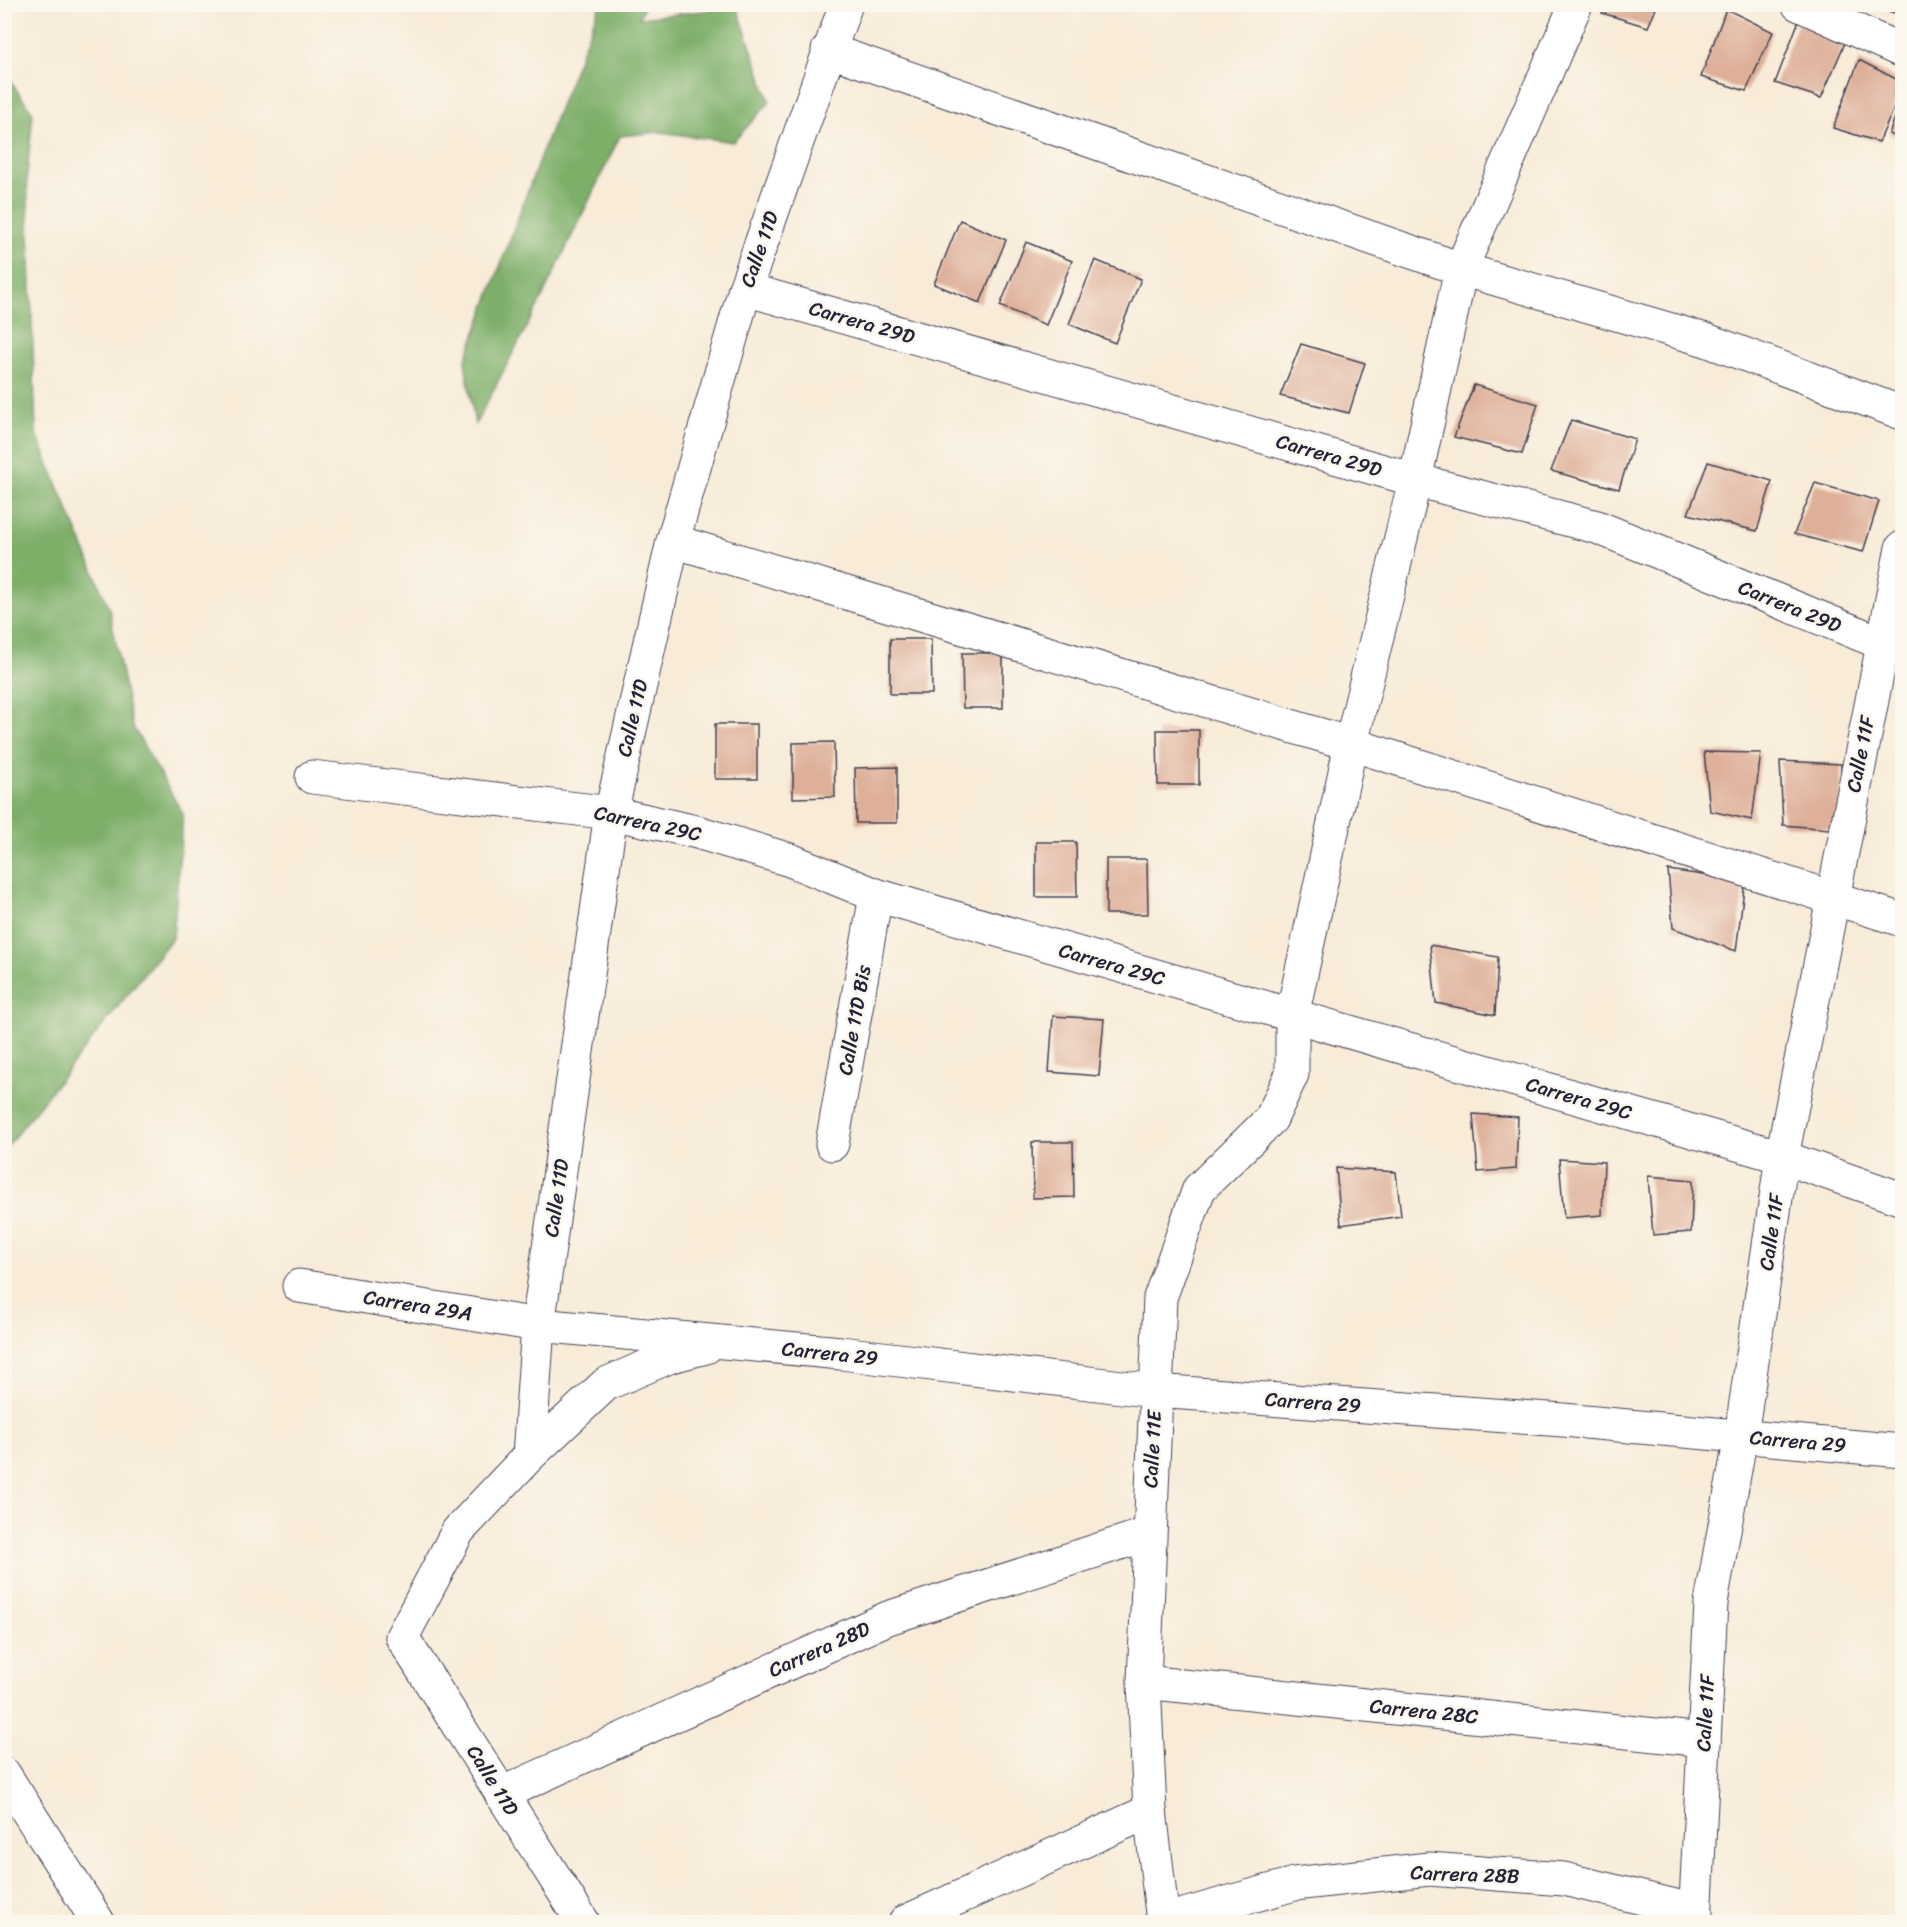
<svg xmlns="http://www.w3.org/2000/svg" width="1907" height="1927" viewBox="0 0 1907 1927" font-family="Sriracha,sans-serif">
<rect width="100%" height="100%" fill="#fbf7ec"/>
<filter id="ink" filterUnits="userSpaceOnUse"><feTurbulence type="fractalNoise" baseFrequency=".0167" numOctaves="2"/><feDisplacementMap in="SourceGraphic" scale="12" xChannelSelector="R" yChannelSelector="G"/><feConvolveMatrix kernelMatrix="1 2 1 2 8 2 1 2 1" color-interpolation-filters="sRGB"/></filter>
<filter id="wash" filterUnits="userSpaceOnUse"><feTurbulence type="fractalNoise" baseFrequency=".008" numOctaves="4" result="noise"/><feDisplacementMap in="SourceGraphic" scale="24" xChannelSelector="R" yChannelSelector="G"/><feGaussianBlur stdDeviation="1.35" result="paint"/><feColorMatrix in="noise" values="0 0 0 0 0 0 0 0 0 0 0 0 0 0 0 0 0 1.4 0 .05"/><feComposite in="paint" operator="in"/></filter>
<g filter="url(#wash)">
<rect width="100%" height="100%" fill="#f8ebd8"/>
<!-- forest -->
<g fill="#7eaf69" stroke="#506852" stroke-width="1.5">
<polygon points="600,5 645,5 639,18 737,7 770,102 733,142 660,132 620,136 541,300 475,425 465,362 545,144"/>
<polygon points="5,74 33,113 27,174 36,433 109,608 132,725 183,814 173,937 5,1149"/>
</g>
<g id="blocks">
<!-- building -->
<g fill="#deaf99">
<polygon points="1605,4 1658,4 1648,27 1602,13"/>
<polygon points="1867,4 1902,4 1898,14"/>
<polygon points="1726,9 1773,32 1746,91 1701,77"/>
<polygon points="1801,15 1847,38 1821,98 1775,83"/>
<polygon points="1859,60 1902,82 1902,90 1879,142 1833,128"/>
<polygon points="1902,98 1902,139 1889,134"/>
<polygon points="960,220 1006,240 980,303 934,284"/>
<polygon points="1026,242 1072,261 1046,325 1000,306"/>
<polygon points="1095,260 1141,279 1115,343 1069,324"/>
<polygon points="1301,344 1365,363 1349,413 1280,396"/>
<polygon points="1474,385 1538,404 1522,454 1454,437"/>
<polygon points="1571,420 1635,439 1619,489 1551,471"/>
<polygon points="1708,462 1772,481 1757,531 1688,514"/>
<polygon points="1815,483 1879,501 1863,552 1794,534"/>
<polygon points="890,639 931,639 932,694 890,694"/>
<polygon points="962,653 1003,653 1003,708 963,708"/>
<rect x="715" y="724" width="42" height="55"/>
<polygon points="1157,730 1199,730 1199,785 1158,785"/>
<polygon points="834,742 835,797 793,798 793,743"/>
<polygon points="1704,752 1761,753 1752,820 1710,811"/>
<polygon points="1780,761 1841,764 1841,830 1783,825"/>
<polygon points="897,767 897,823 856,823 855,768"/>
<polygon points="1036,842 1076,842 1077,897 1036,897"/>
<polygon points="1106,859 1147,859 1148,914 1106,914"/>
<polygon points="1668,870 1745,881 1736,951 1673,928"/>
<polygon points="1430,945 1498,957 1495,1015 1436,1003"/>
<polygon points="1053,1016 1104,1019 1099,1076 1049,1072"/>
<polygon points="1473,1114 1518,1117 1516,1169 1478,1172"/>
<polygon points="1032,1142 1073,1142 1074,1197 1033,1198"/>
<polygon points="1559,1159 1604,1162 1602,1215 1564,1218"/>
<polygon points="1336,1168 1396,1172 1401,1216 1341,1225"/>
<polygon points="1648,1176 1693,1180 1691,1232 1653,1235"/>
</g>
</g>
</g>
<g filter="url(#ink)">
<use href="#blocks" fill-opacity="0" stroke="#424053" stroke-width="1.5"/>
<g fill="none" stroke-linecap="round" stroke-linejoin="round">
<!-- street casing -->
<g stroke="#424053" stroke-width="35">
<g id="street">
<polyline points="1798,4 1902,51"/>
<polyline points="828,50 1461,269 1706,340 1902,413"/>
<polyline points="745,289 1415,480 1597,527 1901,651"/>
<polyline points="673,541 1351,744 1902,920"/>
<polyline points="312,777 611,813 697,832 790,860 876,895 1782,1157 1902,1199"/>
<polyline points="832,1144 876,895"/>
<polyline points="299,1286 538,1325 841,1353 1155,1391 1563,1420 1902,1451"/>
<polyline points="529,1456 538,1325 611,813 673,541 745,289 846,4"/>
<polyline points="1144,1682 1704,1740"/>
<polyline points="501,1794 888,1618 1148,1534"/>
<polyline points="1163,1921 1294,1884 1429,1869 1564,1879 1696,1911"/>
<polyline points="583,1922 402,1637 458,1531 529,1456 606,1384 671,1356 706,1347"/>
<polyline points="905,1922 1150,1811"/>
<polyline points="1163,1922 1150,1811 1144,1682 1160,1298 1199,1189 1271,1119 1292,1074 1292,1016 1351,744 1415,480 1461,269 1576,4"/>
<polyline points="1695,1922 1711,1603 1741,1436 1782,1157 1902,548"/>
</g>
</g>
<!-- secondary casing -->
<g stroke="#424053" stroke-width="35">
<polyline id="secondary" points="4,1774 98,1922"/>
</g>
<!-- street -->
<use href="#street" stroke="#fff" stroke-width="33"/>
<!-- secondary -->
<use href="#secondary" stroke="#fff" stroke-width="33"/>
</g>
</g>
<g text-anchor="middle" stroke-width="5" stroke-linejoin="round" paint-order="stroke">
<!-- street labels -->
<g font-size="20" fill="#22223b" stroke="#fbf7ec">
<text transform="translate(759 249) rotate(-71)" y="7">Calle 11D</text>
<text transform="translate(862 322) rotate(16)" y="7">Carrera 29D</text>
<text transform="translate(1329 455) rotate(16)" y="7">Carrera 29D</text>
<text transform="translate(1790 606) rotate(22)" y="7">Carrera 29D</text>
<text transform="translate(632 718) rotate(-77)" y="7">Calle 11D</text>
<text transform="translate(1860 754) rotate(-79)" y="7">Calle 11F</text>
<text transform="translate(648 823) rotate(12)" y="7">Carrera 29C</text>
<text transform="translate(1112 964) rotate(16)" y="7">Carrera 29C</text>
<text transform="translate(854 1020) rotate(-80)" y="7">Calle 11D Bis</text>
<text transform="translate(1579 1098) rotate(16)" y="7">Carrera 29C</text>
<text transform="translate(556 1198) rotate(-82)" y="7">Calle 11D</text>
<text transform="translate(1771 1232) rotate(-82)" y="7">Calle 11F</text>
<text transform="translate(418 1305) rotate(9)" y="7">Carrera 29A</text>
<text transform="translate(830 1353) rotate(6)" y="7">Carrera 29</text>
<text transform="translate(1313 1402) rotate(4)" y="7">Carrera 29</text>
<text transform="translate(1798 1441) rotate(5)" y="7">Carrera 29</text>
<text transform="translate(1152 1449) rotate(-87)" y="7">Calle 11E</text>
<text transform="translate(819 1649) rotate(-24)" y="7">Carrera 28D</text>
<text transform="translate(1424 1711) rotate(6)" y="7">Carrera 28C</text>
<text transform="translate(1705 1713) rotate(-87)" y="7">Calle 11F</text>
<text transform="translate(493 1780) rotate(58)" y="7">Calle 11D</text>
<text transform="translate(1465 1874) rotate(2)" y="7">Carrera 28B</text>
</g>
</g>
<!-- margin -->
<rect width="1907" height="1927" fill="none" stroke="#fbf7ec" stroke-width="24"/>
</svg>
